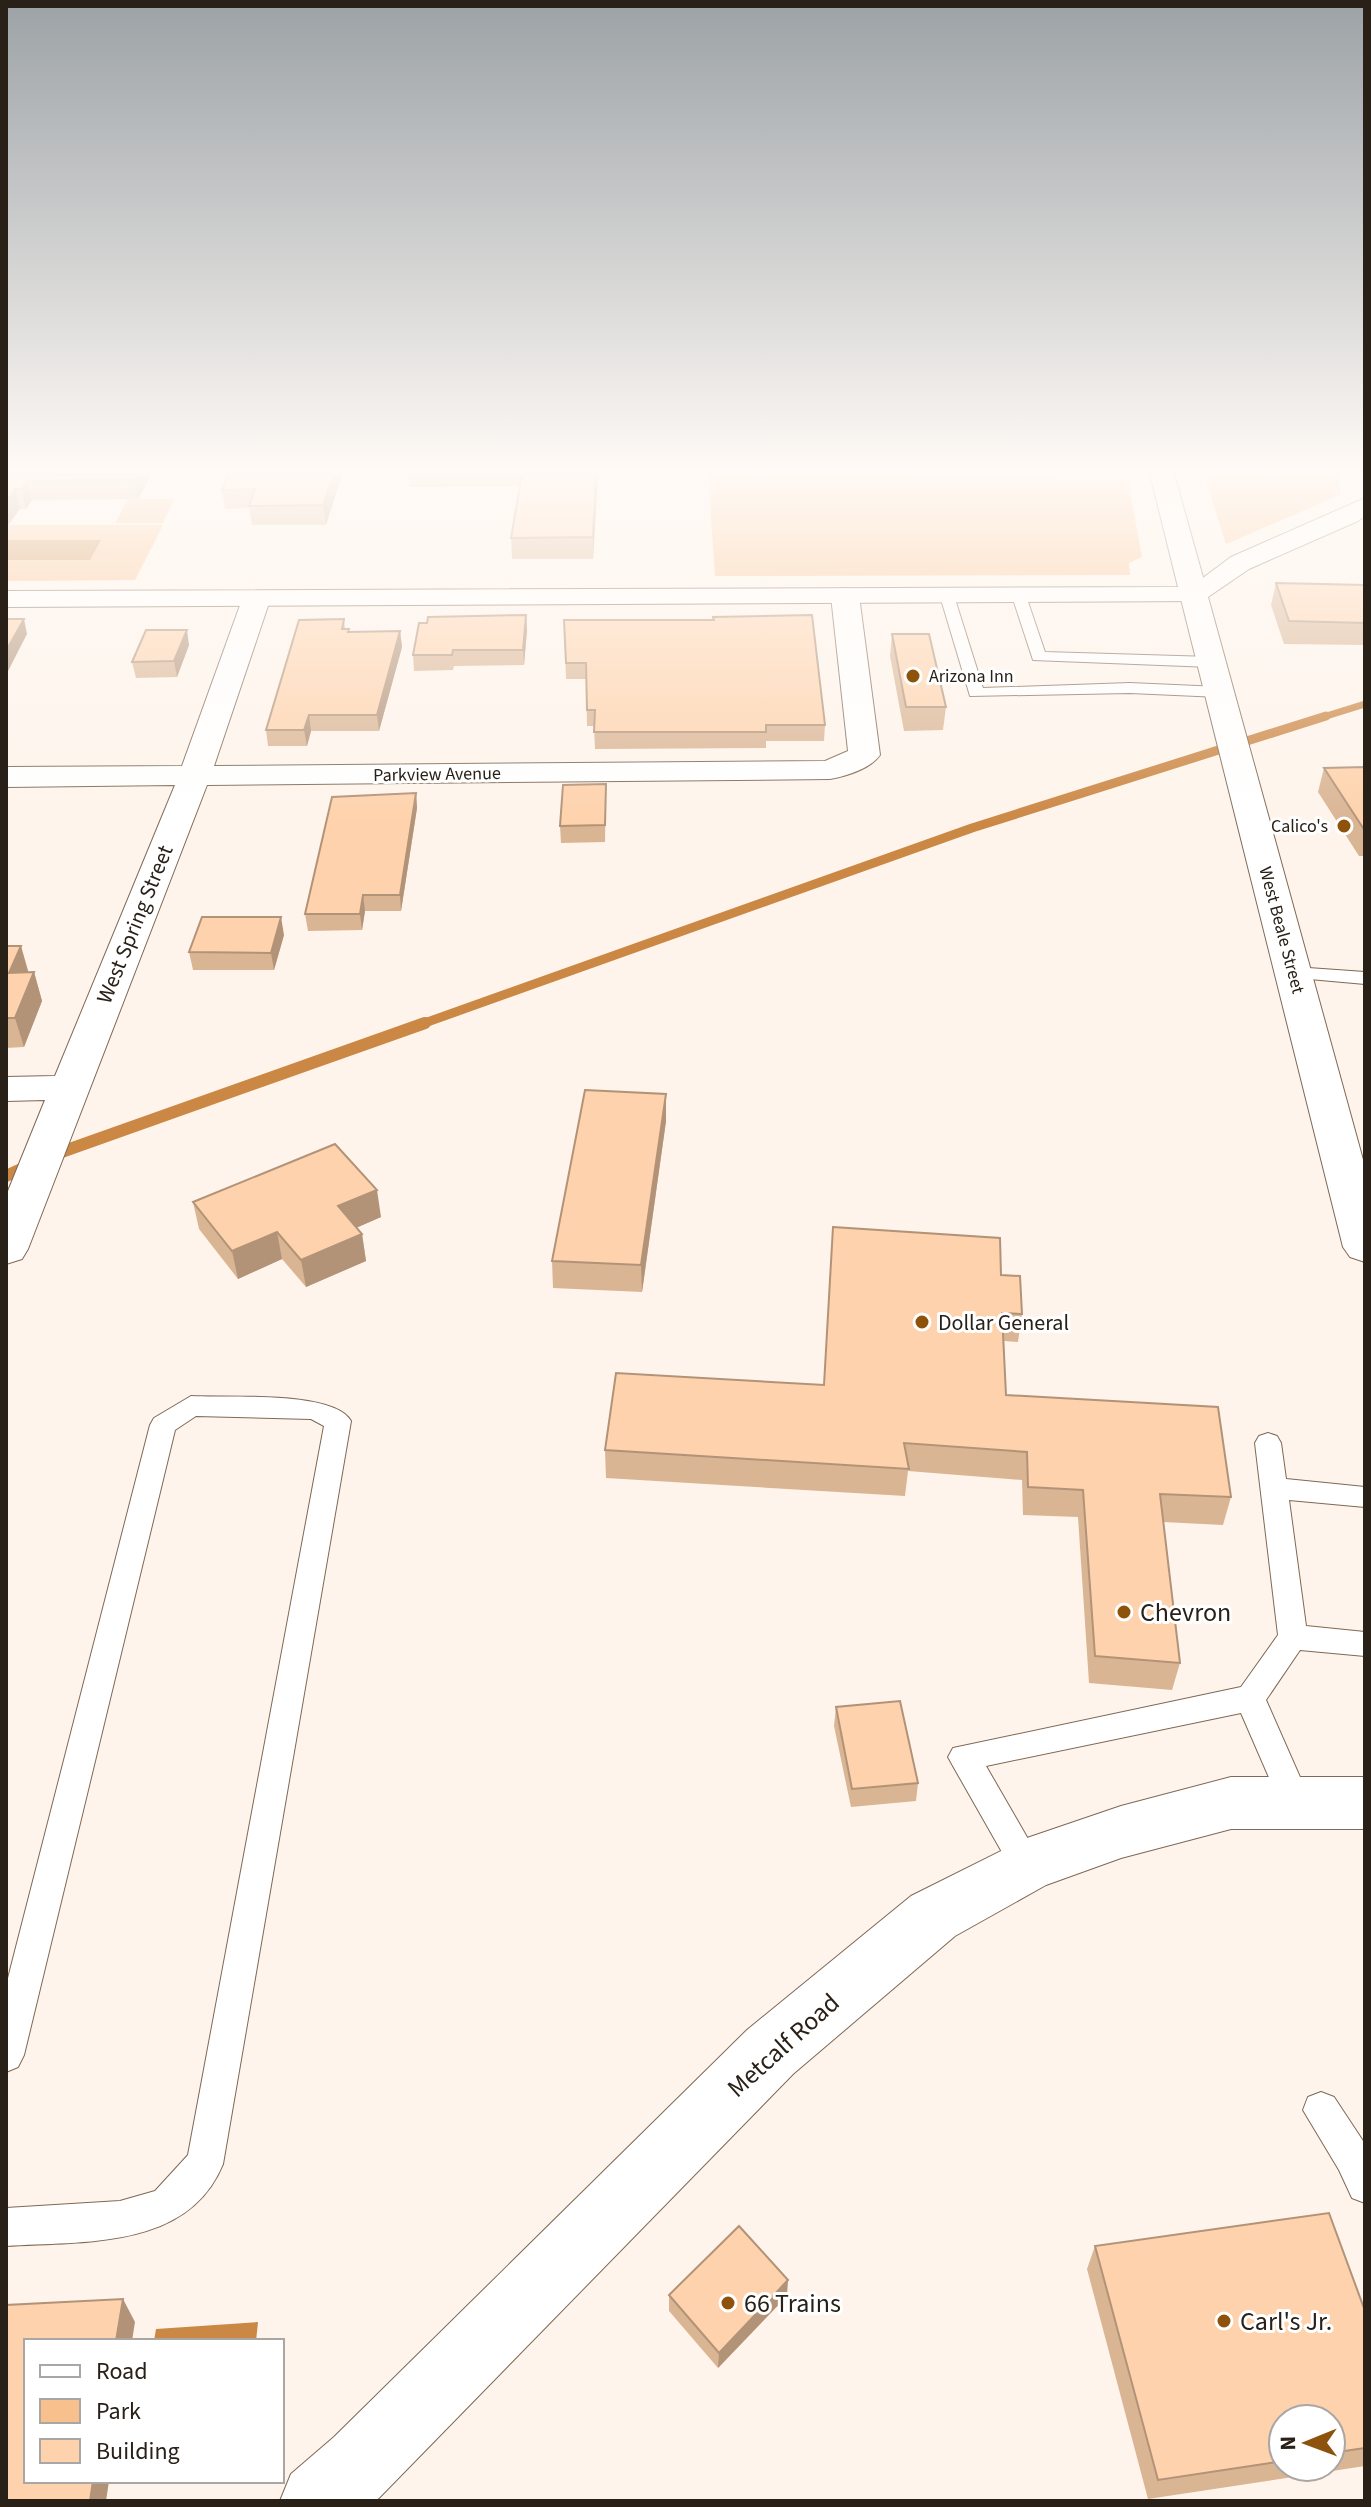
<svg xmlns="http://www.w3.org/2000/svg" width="1371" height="2507" viewBox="0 0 1371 2507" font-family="'Source Sans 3',sans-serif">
<rect width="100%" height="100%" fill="#fef4eb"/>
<!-- green -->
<g fill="#f8c08c">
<polygon points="708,474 919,474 1128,481 1142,557 1129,563 1130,575 715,576"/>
<polygon points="1204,474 1340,474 1340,495 1226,544"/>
<polygon points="128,499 174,499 163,523 115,523"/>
<polygon points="6,525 163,525 135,580 6,581"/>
</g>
<!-- water -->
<g fill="#cb8744">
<polygon points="6,540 101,540 90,560 6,560"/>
<polygon points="258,2322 256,2341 154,2341 156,2329"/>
</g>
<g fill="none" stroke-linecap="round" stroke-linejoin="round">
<!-- stream-far2 -->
<polyline stroke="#cb8744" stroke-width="7" points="1320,718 1365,704"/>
<!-- stream-far1 -->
<polyline stroke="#cb8744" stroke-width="9" points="419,1025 972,828 1326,716"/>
<!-- stream -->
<g stroke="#cb8744" stroke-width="12">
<polyline points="53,1155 425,1023"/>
<polyline points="6,1176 28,1166"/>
</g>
<!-- lane casing -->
<g stroke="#7f6855" stroke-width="2">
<g id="lane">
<polygon points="947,592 954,596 983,688 1130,683 1220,687 1228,692 1220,697 1130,693 970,696 940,596"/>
<polygon points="1019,592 1026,596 1045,652 1211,657 1219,662 1211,667 1033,660 1012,596"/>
<polygon points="1294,967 1365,972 1365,984 1287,977 1284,973"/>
<path d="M191 1396C225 1398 334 1390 351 1421L223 2164C188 2250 83 2241 6 2246V2208L120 2201 155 2191 188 2155 324 1426 311 1419 196 1416 175 1430 24 2055 18 2067 6 2072V1986L150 1425 154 1418Z"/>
<polygon points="1268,1433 1277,1436 1281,1443 1286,1479 1365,1487 1365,1507 1289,1500 1306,1626 1365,1632 1365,1656 1300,1650 1266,1700 1311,1802 1306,1812 1295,1816 1284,1812 1241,1713 986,1766 1043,1865 1039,1875 1027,1880 1015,1875 953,1766 948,1757 953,1748 1241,1687 1278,1635 1255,1443 1259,1436"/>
<polygon points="1321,2092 1334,2097 1365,2144 1365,2203 1352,2198 1339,2170 1303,2110 1308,2097"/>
</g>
</g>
<!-- street casing -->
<g stroke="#7f6855" stroke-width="2">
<g id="street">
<path d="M845 588 855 590 859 596 880 755C870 769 846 776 830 779L207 785 28 1249 22 1259 6 1264V1196L45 1100 6 1101V1077L55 1076 175 785 6 787V767L182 766 243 597 247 591H267L271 597 214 766 825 761 848 751 831 596 835 590Z"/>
<polygon points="1231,1777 1365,1777 1365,1829 1231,1829 1121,1858 1046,1885 955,1936 793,2074 376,2501 280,2501 291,2474 334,2437 747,2030 911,1896 1027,1838 1121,1806"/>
</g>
</g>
<!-- secondary casing -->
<g stroke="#7f6855" stroke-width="2">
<polygon id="secondary" points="1150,474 1174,474 1208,595 1204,601 6,607 6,591 1178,587"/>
</g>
<!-- primary casing -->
<g stroke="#7f6855" stroke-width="2">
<polygon id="primary" points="1365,498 1365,516 1358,521 1249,569 1208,597 1365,1167 1365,1262 1350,1257 1343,1247 1180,595 1231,557"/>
</g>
<!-- lane -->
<use href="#lane" fill="#fff" fill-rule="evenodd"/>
<!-- street -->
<use href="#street" fill="#fff" fill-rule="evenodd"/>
<!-- secondary -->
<use href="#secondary" fill="#fff" fill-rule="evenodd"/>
<!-- primary -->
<use href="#primary" fill="#fff" fill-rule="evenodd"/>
</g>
<!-- wall -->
<g fill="#dab594" fill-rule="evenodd">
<polygon points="6,474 152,474 138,499 32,500 26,509 20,509"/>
<polygon points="228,474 342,474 326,525 252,525 249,508 225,509 222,490"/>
<polygon points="408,474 598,474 593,559 512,559 511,538 520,486 409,487"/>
<polygon points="1276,583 1365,585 1365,645 1284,644 1271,605"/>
<polygon points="526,615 527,630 524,665 454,666 453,670 414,671 413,655"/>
<polygon points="344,619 345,629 349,632 400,631 402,647 379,731 311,731 307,746 268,746 266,730"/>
<polygon points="564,620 825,725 824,741 766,741 766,748 595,749 594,726 587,726 586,679 566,679"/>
<polygon points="892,634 946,707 943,730 904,731 890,656"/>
<polygon points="189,645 177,677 136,678 132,662"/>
<polygon points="1365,767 1365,856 1359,856 1318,792 1324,768"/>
<polygon points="606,784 605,842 561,843 560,826"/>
<polygon points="416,793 417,808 401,911 365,911 362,930 308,931 305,914"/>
<polygon points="284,935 274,970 193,970 189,952"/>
<polygon points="6,946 28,972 34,972 42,1001 24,1047 6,1048"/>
<polygon points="666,1094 666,1121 642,1292 553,1288 552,1261"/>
<polygon points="193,1202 381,1217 356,1228 362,1234 366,1261 306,1287 282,1259 238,1279 199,1229"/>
<polygon points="1001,1275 1022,1314 1018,1342 1004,1341 1006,1395 1231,1497 1223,1525 1163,1522 1180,1663 1172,1690 1089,1683 1078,1517 1023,1515 1022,1480 908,1471 905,1496 606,1478 605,1450 823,1385"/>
<polygon points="836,1707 918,1783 916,1801 851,1807 834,1726"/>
<path d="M1095 2246 1365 2311V2466L1148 2499 1087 2269ZM1283 2419H1331V2467H1283Z"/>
<polygon points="669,2295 787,2296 718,2368 669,2311"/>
</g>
<!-- shaded-wall -->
<g fill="#b29378">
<polygon points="138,474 152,474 138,499 135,480"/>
<polygon points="334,474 342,474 326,525 323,505"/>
<polygon points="596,474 598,474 593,559 593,537"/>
<polygon points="27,481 32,500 26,509 22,489"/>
<polygon points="15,489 20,509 6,528 6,502"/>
<polygon points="526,615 527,630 524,665 523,650"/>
<polygon points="24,619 27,634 6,675 6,651"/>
<polygon points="187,630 189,645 177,677 174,661"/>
<polygon points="400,631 402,647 379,731 377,715"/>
<polygon points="309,715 311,731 307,746 304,730"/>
<polygon points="416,793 417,808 401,911 400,895"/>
<polygon points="363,895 365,911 362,930 360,914"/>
<polygon points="281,917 284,935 274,970 271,953"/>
<polygon points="21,946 29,974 9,973"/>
<polygon points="34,972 42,1001 24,1047 15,1018"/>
<polygon points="666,1094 666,1121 642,1292 641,1265"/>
<polygon points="377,1190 381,1217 342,1234 338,1206"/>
<polygon points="277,1232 282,1259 238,1279 232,1251"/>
<polygon points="362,1234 366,1261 306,1287 301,1260"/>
<polygon points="788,2280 787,2296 718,2368 719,2353"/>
<polygon points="123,2299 135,2322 132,2341 116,2341"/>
<polygon points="93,2481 109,2481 106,2501 90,2501"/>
</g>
<!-- building -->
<g fill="#fed2ac" stroke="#b29378" stroke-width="2">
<polygon points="6,474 138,474 135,480 27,481 22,489 15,489 6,502"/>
<polygon points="228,474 334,474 323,505 249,506 255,489 222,490"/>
<polygon points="522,474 596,474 593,537 511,538"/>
<polygon points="1276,583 1365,585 1365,623 1289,621"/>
<polygon points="526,615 523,650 453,650 452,655 413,655 419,623 427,623 428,617"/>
<polygon points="812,615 825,725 766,725 766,732 594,732 595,710 587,710 586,663 566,663 564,620 714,620 713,617"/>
<polygon points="6,619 24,619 6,651"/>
<polygon points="344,619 342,629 349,629 348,632 400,631 377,715 309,715 304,730 266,730 299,620"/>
<polygon points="146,630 187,630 174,661 132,662"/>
<polygon points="892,634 929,634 946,707 906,707"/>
<polygon points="1365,767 1365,831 1324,768"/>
<polygon points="606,784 605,825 560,826 563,785"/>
<polygon points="416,793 400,895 363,895 360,914 305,914 332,797"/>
<polygon points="202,917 281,917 271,953 189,952"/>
<polygon points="6,946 21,946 9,973 34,972 15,1018 6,1018"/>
<polygon points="585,1090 666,1094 641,1265 552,1261"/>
<polygon points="335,1144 377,1190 338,1206 362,1234 301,1260 277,1232 232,1251 193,1202"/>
<polygon points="833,1227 1000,1238 1001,1275 1020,1276 1022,1314 1002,1313 1006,1395 1218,1407 1231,1497 1160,1494 1180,1663 1095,1656 1083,1490 1028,1487 1027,1452 904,1443 909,1469 605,1450 616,1373 824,1385"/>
<polygon points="900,1701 918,1783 852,1789 836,1707"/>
<polygon points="1329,2213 1365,2311 1365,2448 1331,2453 1331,2419 1283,2419 1283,2461 1158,2480 1095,2246"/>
<polygon points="739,2226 788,2280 719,2353 669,2295"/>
<polygon points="123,2299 116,2341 26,2341 26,2481 93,2481 90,2501 6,2501 6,2305"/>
</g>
<!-- sky -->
<linearGradient id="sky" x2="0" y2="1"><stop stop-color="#9ca2a6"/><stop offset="0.57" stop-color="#fffaf6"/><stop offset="1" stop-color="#fffaf6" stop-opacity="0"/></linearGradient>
<rect width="1371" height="825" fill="url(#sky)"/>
<!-- markers -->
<g fill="#8d530d" stroke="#fff" stroke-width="3">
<circle cx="913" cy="676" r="8"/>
<circle cx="1344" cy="826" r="8"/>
<circle cx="922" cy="1322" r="8"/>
<circle cx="1124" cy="1612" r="8"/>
<circle cx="728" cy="2303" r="8"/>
<circle cx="1224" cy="2321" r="8"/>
</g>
<g text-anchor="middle" stroke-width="6" stroke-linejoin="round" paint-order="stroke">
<!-- far-poi labels -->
<g font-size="18" fill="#292018" stroke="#fff" text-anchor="start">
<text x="929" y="682">Arizona Inn</text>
<text x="1328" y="832" text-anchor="end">Calico's</text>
</g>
<!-- far-street labels -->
<g font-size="18" fill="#292018" stroke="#fff">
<text transform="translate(437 774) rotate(-1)" y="6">Parkview Avenue</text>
<text transform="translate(1282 930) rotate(75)" y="6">West Beale Street</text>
</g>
<!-- street labels -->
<g font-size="22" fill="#292018" stroke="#fff">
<text transform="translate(134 924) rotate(-68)" y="8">West Spring Street</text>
</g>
<!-- poi labels -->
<g font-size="22" fill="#292018" stroke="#fff" text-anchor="start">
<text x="938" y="1330">Dollar General</text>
</g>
<!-- near-poi labels -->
<g font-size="26" fill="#292018" stroke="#fff" text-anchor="start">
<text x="1140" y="1621">Chevron</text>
<text x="744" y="2312">66 Trains</text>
<text x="1240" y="2330">Carl's Jr.</text>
</g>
<!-- near-street labels -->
<g font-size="26" fill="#292018" stroke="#fff">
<text transform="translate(783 2045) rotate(-42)" y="9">Metcalf Road</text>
</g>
</g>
<!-- border -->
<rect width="1371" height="2507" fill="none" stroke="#292018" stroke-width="16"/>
<!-- legend -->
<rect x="24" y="2339" width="260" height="144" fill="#ffffff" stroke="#a9a6a3" stroke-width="2"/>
<rect x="40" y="2365" width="40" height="12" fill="#ffffff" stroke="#a9a6a3" stroke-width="2"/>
<text x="96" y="2379" font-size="24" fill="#292018">Road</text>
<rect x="40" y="2399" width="40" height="24" fill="#f8c08c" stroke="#a9a6a3" stroke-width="2"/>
<text x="96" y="2419" font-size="24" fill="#292018">Park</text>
<rect x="40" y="2439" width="40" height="24" fill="#fed2ac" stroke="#a9a6a3" stroke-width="2"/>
<text x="96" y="2459" font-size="24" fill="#292018">Building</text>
<!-- north arrow -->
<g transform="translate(1307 2443) rotate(269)"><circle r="38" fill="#ffffff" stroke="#a9a6a3" stroke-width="2"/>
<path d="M0-6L14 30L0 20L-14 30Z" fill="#8d530d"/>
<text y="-12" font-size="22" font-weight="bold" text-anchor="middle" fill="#292018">N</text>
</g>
</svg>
